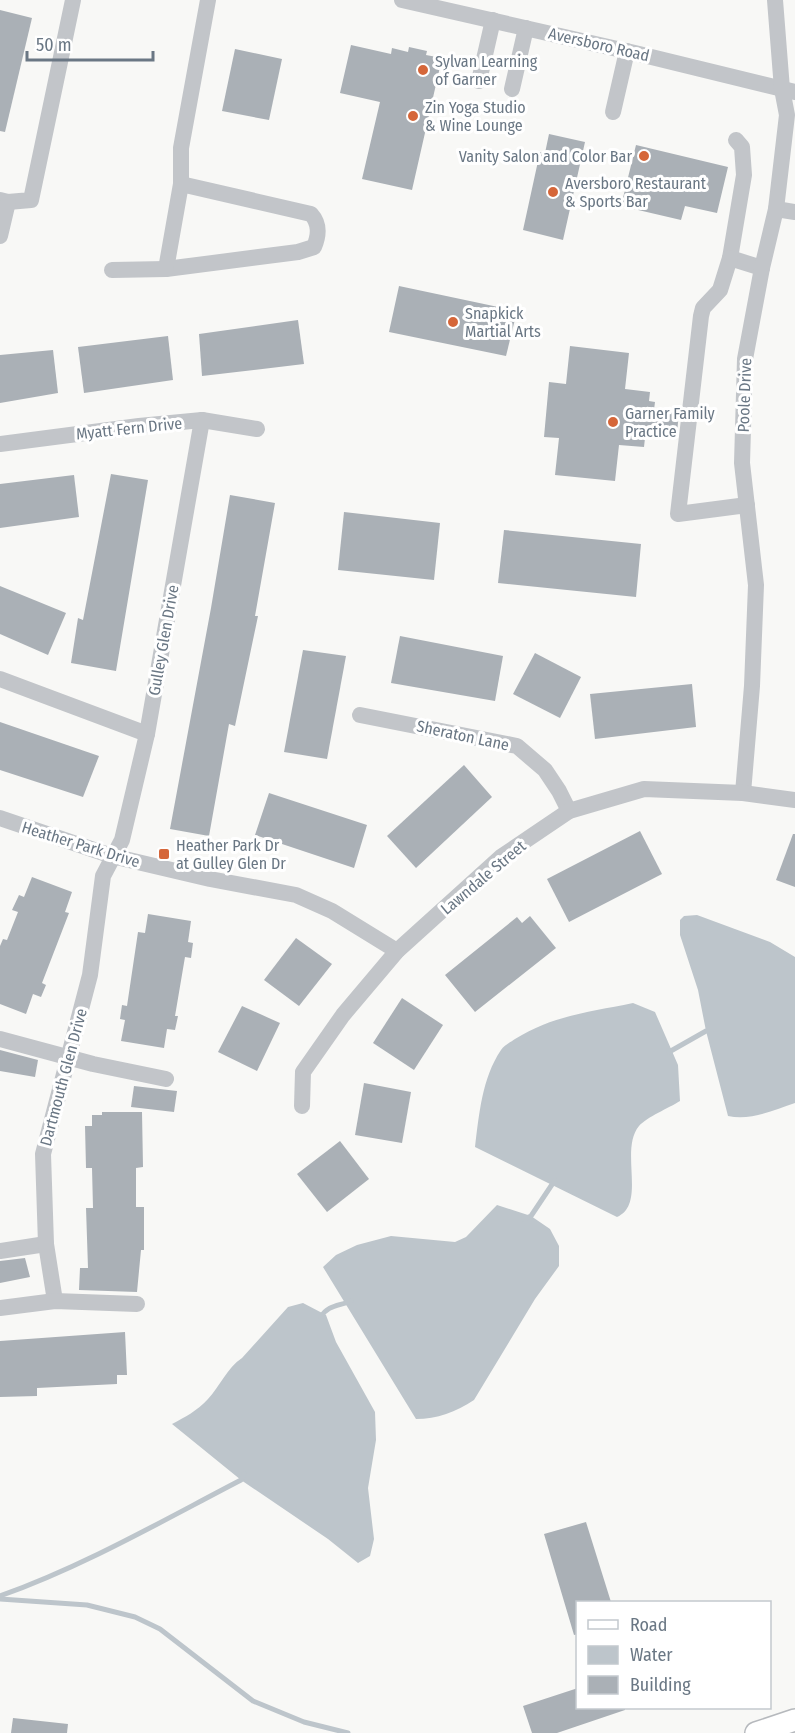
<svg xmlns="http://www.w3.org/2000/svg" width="795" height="1733" viewBox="0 0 795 1733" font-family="'Fira Sans Condensed',sans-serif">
<rect width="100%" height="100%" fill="#f8f8f6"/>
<!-- water -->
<g fill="#bdc5cb">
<path d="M697 915 770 942 795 957V1103C774 1110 751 1121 728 1116L706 1031 698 990 680 935V920L684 916Z"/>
<path d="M633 1003 655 1012 678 1065 680 1101C669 1108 647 1117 639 1126 619 1150 647 1204 617 1217L475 1147C479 1115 482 1078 501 1050 504 1045 511 1042 515 1039 554 1015 590 1012 633 1003Z"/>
<path d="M497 1205 531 1216 550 1229 559 1246V1266L535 1299 474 1400C456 1412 437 1419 416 1419L323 1267 336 1255 357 1245 391 1236 455 1242 466 1237Z"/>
<path d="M303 1303 326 1315 336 1342 375 1412 376 1440 368 1488 374 1539 370 1556 358 1563 328 1539 241 1480 172 1424C185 1417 197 1411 208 1399 220 1386 227 1368 242 1358L288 1307Z"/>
</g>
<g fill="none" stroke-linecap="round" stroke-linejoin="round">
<!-- stream -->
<g stroke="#bdc5cb" stroke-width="5">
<polyline points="669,1052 706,1031 711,1031"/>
<polyline points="524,1219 531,1216 555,1180"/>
<path d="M321 1317C327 1305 340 1306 351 1301"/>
<path d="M0 1596C84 1566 162 1521 241 1480L244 1474"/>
<polyline points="0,1599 87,1605 135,1617 160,1629 253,1701 304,1722 348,1733"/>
</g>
</g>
<!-- building -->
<g fill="#aab0b6">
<polygon points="0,10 32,18 5,132 0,131"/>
<polygon points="351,45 391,54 392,48 408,52 409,47 427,51 426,55 442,58 412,190 362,179 380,102 340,93"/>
<polygon points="235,49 282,59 269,120 222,111"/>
<polygon points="549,134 585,142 563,240 523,230 540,152 545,153"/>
<polygon points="636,145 728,167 717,213 685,206 681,220 621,206"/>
<polygon points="399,286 517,311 506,356 389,332"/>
<polygon points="298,320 304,364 202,376 199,334"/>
<polygon points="168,336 173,380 84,393 78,347"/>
<polygon points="570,346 629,353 625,389 650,392 649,401 655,402 654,410 679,412 677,433 652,431 652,439 645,438 644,447 619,445 615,481 555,475 559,438 544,437 549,382 566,384"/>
<polygon points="53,350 58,393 0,403 0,355"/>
<polygon points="111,474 148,480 116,671 71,663 78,618 83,620"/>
<polygon points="74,475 79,517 0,528 0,484"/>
<polygon points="230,495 275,503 255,616 258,616 235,726 229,724 209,836 170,829 211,608"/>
<polygon points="344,512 440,523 434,580 338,570"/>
<polygon points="504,530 641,544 636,597 498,583"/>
<polygon points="0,586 66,613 48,655 0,634"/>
<polygon points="400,636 503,656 495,701 391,683"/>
<polygon points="303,650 346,656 327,759 284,752"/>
<polygon points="535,653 581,677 560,718 513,694"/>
<polygon points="692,684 696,727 595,739 590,694"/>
<polygon points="0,722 99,756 83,797 0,770"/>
<polygon points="464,765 492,797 416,868 387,836"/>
<polygon points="269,793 367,825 354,868 255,835"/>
<polygon points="640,831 662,874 569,922 547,879"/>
<polygon points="793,834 795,834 795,887 776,880"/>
<polygon points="32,877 72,892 65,912 69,913 42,983 46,985 41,997 33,994 26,1014 0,1004 0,946 3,939 7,940 18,912 12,910 19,895 24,897"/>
<polygon points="148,914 191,921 188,942 193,943 191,958 185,957 175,1016 178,1016 175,1030 167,1029 164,1048 121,1041 125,1020 120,1019 122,1005 127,1006 138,932 145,933"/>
<polygon points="530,916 556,948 475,1012 445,975 517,917 522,923"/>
<polygon points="296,938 332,964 299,1006 264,980"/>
<polygon points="402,998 443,1025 414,1070 373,1043"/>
<polygon points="242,1006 280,1023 257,1071 218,1052"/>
<polygon points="0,1050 38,1060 35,1077 0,1071"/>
<polygon points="364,1083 411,1092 402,1143 355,1135"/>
<polygon points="134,1086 177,1091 174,1112 131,1107"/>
<polygon points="102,1112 142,1112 143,1167 136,1168 136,1207 144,1207 144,1250 141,1250 137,1292 79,1290 80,1268 88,1268 86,1208 93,1208 92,1168 86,1168 85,1126 92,1126 92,1115 102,1115"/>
<polygon points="340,1141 369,1179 327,1212 297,1174"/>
<polygon points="25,1258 30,1277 0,1283 0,1261"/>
<polygon points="125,1332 127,1375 117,1375 117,1384 37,1388 37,1396 0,1397 0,1341"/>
<polygon points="586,1522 611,1602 578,1602 578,1634 574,1635 544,1534"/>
<polygon points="578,1688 578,1707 625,1707 625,1710 557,1733 532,1733 523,1706"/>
<polygon points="13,1718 68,1724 67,1733 11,1733"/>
</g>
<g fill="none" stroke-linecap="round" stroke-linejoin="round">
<!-- major casing -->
<g stroke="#b6b9bd" stroke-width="24">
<polyline id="major" points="756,1733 795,1720"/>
</g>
<!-- minor -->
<g stroke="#c2c5c9" stroke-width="16">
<polyline points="402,0 635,53 795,92"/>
<polyline points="479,81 493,20"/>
<polyline points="512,89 526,28"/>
<polyline points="613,112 627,51"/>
<polyline points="736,140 742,147 744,175 730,258 762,268"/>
<path d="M181 184 311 214C320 224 319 235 314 247L298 252 166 269 181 184V148L208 0"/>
<polyline points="0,200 8,202 31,200 73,0"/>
<polyline points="776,209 795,212"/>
<polyline points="0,236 8,202"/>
<polyline points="730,258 720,290 703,308 701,316 678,514 747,505"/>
<polyline points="112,270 166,269"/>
<polyline points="0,444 139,426 202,420 257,429"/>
<polyline points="0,679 147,734"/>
<polyline points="360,715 517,746 545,770 559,791 569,811"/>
<polyline points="743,793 752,686 756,585 742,463 745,359 762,268 776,209 787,115 782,89 775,0"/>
<polyline points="0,818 112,856 210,879 296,895 332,911 397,951"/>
<polyline points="0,1039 93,1064 166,1079"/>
<polyline points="302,1106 303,1072 343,1015 397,951 501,857 569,811 644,789 743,793 795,800"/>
<polyline points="0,1251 46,1244"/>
<polyline points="55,1301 46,1244 43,1154 90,975 103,876 122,840 147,734 202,420"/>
<polyline points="0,1308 55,1301 137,1304"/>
</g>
<!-- major -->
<use href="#major" stroke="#fff" stroke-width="21"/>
</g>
<!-- markers -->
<g fill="#d56639" stroke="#fff" stroke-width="2">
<circle cx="423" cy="70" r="6"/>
<circle cx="413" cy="116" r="6"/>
<circle cx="644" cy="156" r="6"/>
<circle cx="553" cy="192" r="6"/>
<circle cx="453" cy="322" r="6"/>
<circle cx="613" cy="422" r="6"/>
<rect x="158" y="848" width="12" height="12" rx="3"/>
</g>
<g text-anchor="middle" stroke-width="6" stroke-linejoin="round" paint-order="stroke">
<!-- street labels -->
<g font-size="16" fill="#6a7784" stroke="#fff">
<text transform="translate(599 44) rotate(13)" y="6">Aversboro Road</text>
<text transform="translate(744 395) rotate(-88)" y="6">Poole Drive</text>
<text transform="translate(129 428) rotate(-6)" y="6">Myatt Fern Drive</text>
<text transform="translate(163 640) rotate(-80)" y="6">Gulley Glen Drive</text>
<text transform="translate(463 735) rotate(12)" y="6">Sheraton Lane</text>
<text transform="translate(81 844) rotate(17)" y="6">Heather Park Drive</text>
<text transform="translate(483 877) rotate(-40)" y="6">Lawndale Street</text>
<text transform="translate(63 1077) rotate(-75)" y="6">Dartmouth Glen Drive</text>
</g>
<!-- poi labels -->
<g font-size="16" fill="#6a7784" stroke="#fff" text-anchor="start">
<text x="435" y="67">Sylvan Learning<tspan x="435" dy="18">of Garner</tspan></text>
<text x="425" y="113">Zin Yoga Studio<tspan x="425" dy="18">&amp; Wine Lounge</tspan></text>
<text x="632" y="162" text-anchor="end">Vanity Salon and Color Bar</text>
<text x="565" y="189">Aversboro Restaurant<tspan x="565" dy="18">&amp; Sports Bar</tspan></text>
<text x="465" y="319">Snapkick<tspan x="465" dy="18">Martial Arts</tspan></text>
<text x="625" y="419">Garner Family<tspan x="625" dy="18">Practice</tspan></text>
<text x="176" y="851">Heather Park Dr<tspan x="176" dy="18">at Gulley Glen Dr</tspan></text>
</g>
</g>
<!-- legend -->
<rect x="576" y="1601" width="195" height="108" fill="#ffffff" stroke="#c3c9ce" stroke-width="1.5"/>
<rect x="588" y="1620" width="30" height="9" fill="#ffffff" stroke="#c3c9ce" stroke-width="1.5"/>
<text x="630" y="1631" font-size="18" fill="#6a7784">Road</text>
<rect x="588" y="1646" width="30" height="18" fill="#bdc5cb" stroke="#c3c9ce" stroke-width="1.5"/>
<text x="630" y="1661" font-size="18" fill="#6a7784">Water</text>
<rect x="588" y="1676" width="30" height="18" fill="#aab0b6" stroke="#c3c9ce" stroke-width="1.5"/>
<text x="630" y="1691" font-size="18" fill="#6a7784">Building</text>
<!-- scale -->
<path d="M27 51v9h126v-9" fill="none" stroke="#6a7784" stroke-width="3"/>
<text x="36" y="51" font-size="18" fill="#6a7784" stroke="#ffffff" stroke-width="4.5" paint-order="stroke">50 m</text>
</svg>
